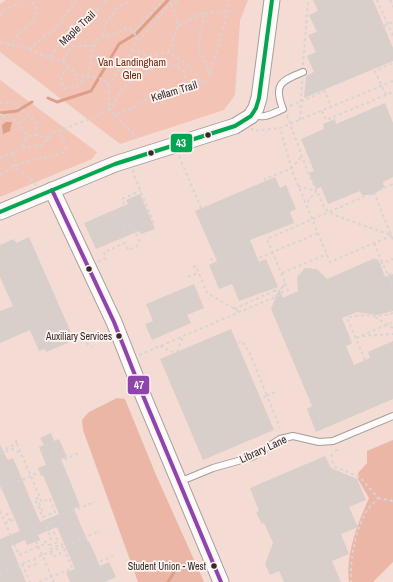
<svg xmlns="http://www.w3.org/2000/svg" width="393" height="582" viewBox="0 0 393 582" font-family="'Archivo Narrow',sans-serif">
<rect width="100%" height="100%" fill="#f3e6e2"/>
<!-- built -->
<rect fill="#f4dcd4" x="0" y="0" width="393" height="582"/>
<!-- green -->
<g fill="#f3c4b6">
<polygon points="6,0 248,0 240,21 235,95 224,110 120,144 0,52 0,4"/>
<polygon points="0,80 97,152 92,159 0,197"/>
</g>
<!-- forest -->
<g fill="#ebb6a6">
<polygon points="117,398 125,399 156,475 204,582 138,582 83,430 82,420 89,412"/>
<path d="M393 440V562L373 582H349C345 555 358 523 369 498L358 479V473L367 463V451Z"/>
</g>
<!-- water -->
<polygon fill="#dd9e8a" points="6,122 12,122 10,131 3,134 2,125"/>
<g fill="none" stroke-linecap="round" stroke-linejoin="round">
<!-- stream -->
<g stroke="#dd9e8a" stroke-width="3">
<polyline points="48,98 57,102 91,91 119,44 137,33 168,0"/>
<polyline points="0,113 17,111 32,102"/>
<polyline points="168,582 179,564"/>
</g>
</g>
<!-- building -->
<g fill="#d8ceca">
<polygon points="313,0 373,0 393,48 393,61 304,98 306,76 314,72 307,56 316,52 308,35 317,32 309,15 318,11"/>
<polygon points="385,103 393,123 393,177 383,182 384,186 383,188 372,195 362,195 360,191 328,204 321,187 316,189 309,173 314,171 301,139 324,129 323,124 335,119 336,124"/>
<polygon points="275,177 280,188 286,185 296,209 290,212 294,223 250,240 259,262 266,259 278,287 239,301 232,284 219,289 209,265 217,261 195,211"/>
<polygon points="140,194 155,229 141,234 139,231 96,249 84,223 128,204 126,200"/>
<polygon points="29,237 73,337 67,339 68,343 46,352 45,349 39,351 30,330 0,343 0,311 13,306 0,277 0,245 14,239 16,243"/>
<polygon points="375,258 375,260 378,259 385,277 393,274 393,311 377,315 357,312 342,318 352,343 346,346 354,365 370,358 368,352 393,341 393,399 316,432 307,409 312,406 271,309 279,289 283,298 298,291 297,277 305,268 317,269 327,279"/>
<polygon points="194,284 204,308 187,315 191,323 152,340 145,324 153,321 146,304"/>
<polygon points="231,329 274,430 203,460 160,359"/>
<polygon points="51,433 54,441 59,439 67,457 61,459 80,506 74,509 88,542 89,541 100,566 109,562 116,577 105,582 70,582 66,572 75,569 57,527 38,535 40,540 27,545 25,540 11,546 26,582 0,582 0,539 20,531 0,485 0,444 6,457 8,460 13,458 40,522 59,514 43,475 41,476 38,468 46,465 39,447 44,445 40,438"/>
<polygon points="325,456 331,468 357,479 366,500 349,507 358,527 341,534 349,554 332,561 341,582 284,582 279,571 270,575 265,564 273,543 264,523 262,524 256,512 259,511 250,488"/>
</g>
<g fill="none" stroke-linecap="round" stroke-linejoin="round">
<!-- service casing -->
<g stroke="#a79d99" stroke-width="8">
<g id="service">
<path d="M253 114C262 120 274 113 283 109 273 84 281 81 303 72"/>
<polyline points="179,482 213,468 252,457 280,439 293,436 319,442 333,441 393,416"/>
</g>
</g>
<!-- tertiary casing -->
<g stroke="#a79d99" stroke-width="17">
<g id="tertiary">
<polyline points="52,190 114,322 144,398 221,582"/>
<polyline points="0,212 115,164 235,126 251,116 256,108 259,98 272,0"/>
</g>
</g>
<!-- path -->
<g stroke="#d8d4d3" stroke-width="2" stroke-dasharray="3 3" stroke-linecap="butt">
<polyline points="377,0 393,36"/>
<polyline points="390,0 393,7"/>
<polyline points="204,14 198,48 210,73"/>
<polyline points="0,16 4,10 26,0"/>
<polyline points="178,26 200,14 229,11"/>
<polyline points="384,26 393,22"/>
<polyline points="134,32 163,0"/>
<path d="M103 36C104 22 112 18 118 6L127 4 131 0"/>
<polyline points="137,40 143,36 168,6 179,0"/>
<polyline points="0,42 29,49 41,55 63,61 77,75 103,79 107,83 109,91 109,108"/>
<path d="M8 46C17 34 28 27 37 15L35 5 29 0"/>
<polyline points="29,49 58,26 76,0"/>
<polyline points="132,50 149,56 168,52 187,64 199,79 197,84"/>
<path d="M168 52C175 32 183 26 171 4"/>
<polyline points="50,57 64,38 84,24 107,0"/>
<polyline points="63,61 71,46 95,46"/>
<polyline points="303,65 308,0"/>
<path d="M69 68 63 73 61 82 64 88C75 89 79 85 85 77"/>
<path d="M88 76C91 65 91 40 104 36 107 35 111 36 114 34 120 32 122 29 128 28L134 32 137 40 130 54 107 87"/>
<polyline points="393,81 280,128 293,173 330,262 393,235"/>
<polyline points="386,95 375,71 393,63"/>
<path d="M0 103C17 99 22 114 36 120L37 135"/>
<polyline points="290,106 325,91 331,107"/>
<path d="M109 108 115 115 138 106 150 96 180 90 208 80C214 60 220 41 225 21 227 12 229 11 227 0"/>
<polyline points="322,111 326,120 393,92"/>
<polyline points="0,114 4,116"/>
<polyline points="115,115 140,141"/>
<polyline points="287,115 307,170 325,209 334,215 391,235"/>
<polyline points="300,120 302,81"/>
<polyline points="0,123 4,116 8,115 18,123 26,134 25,140"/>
<polyline points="18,123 29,117"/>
<polyline points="252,128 253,131 280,128"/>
<polyline points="22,147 29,136 37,135 48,138"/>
<polyline points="12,153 15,160 13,167 27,176 36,185"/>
<polyline points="179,156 201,208"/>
<polyline points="0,158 22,148 42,145 53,133 100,115 114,104 125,85 160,64 170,63 178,67 184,72 186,82 191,86"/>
<polyline points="133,170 135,178 155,226"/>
<polyline points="0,175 20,163 63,153 66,147 60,131"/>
<polyline points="266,181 265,179 292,168 301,157"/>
<polyline points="298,186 316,191 306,204"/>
<polyline points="374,192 393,240"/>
<polyline points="374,243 393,287"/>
<polyline points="210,260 218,257"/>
<polyline points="254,260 318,233"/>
<polyline points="98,262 106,258 104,252 125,243 128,250 137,246 139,241 133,227 131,226 127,228 123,225 123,222 130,218 122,199 140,191"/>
<polyline points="380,264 393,259"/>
<polyline points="193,267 196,266 207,293 240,312"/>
<polyline points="282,273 327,254"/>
<polyline points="388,275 393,273"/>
<polyline points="188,277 198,273"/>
<polyline points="285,283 290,295"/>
<polyline points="274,291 284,287"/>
<polyline points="234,309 274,291 276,297"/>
<polyline points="375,317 393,328"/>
<polyline points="362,336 393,334"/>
<path d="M356 338 347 318C363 312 376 319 393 313"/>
<polyline points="86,343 92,347"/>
<polyline points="238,343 242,341 250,354 267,396 261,398"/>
<polyline points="160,346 175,353"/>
<polyline points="177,352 183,336"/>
<polyline points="139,355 282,294 284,280 267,239 393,184"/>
<polyline points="365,360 356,338 393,322"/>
<polyline points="275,392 267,396 280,428"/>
<polyline points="16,440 17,444"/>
<polyline points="0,451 17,444 42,502 50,499 55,512 43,517 35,499 37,498 42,510 40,511"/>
<polyline points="335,451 339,449"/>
<polyline points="0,454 12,449 20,453"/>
<polyline points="331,457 333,452"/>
<path d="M332 461 335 467 360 477 378 498C374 503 369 507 366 512 355 532 350 559 351 582"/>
<polyline points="59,462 81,452"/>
<polyline points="17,482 39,472"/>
<polyline points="0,488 7,485"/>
<polyline points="378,498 393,501"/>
<polyline points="0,511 19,555 44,544 43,543 51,539 43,517"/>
<polyline points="72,511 95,502"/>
<polyline points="10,521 7,514 17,510"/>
<polyline points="5,523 15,519"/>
<polyline points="36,541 54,582"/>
<polyline points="51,552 53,557 61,553"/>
<polyline points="22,564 30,582"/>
<polyline points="89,566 113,556"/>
<polyline points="28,567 36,564 34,559"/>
<polyline points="0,573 100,531"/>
<polyline points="39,582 72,568 62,544 51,549 49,545 58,542 50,523 46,525"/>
</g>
<!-- service -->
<use href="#service" stroke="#fdfbfb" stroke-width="6"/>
<!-- tertiary -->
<use href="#tertiary" stroke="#fdfbfb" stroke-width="15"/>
<!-- bus-1 casing -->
<g stroke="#fdf3f0" stroke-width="7">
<polyline id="bus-1" points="52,190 114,322 144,398 221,582"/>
</g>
<!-- bus-2 casing -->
<g stroke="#fdf3f0" stroke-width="7">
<polyline id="bus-2" points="0,212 115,164 235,126 251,116 256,108 259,98 272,0"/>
</g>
<!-- bus-1 -->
<use href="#bus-1" stroke="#8e44ad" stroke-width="4"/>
<!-- bus-2 -->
<use href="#bus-2" stroke="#00a651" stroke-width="4"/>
</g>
<!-- markers -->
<g fill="#342a27" stroke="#fdf3f0" stroke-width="1.5">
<circle cx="208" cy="135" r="3.5"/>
<circle cx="151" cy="153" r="3.5"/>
<circle cx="89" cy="269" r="3.5"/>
<circle cx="119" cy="336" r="3.5"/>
<circle cx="214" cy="566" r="3.5"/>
</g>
<g text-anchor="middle" stroke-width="3.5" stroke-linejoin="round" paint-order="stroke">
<!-- bus labels -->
<g font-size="10" fill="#342a27" stroke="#fdf3f0" text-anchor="end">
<text x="112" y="340">Auxiliary Services</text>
<text x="206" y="570">Student Union - West</text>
</g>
<!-- street labels -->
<g font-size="11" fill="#342a27" stroke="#fdf3f0">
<text transform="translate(77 28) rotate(-43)" y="4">Maple Trail</text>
<text transform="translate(174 91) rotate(-17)" y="4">Kellam Trail</text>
<text transform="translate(263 449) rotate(-25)" y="4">Library Lane</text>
</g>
<!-- park labels -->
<g font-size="11" fill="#712509" stroke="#fdf3f0">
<text x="132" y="66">Van Landingham<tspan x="132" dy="13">Glen</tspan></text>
</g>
</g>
<g stroke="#fdf3f0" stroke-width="1.5">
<rect x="170" y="133" width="23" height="20" rx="4" fill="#00a651"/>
<rect x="127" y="375" width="23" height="20" rx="4" fill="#8e44ad"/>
</g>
<g font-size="11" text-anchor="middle" font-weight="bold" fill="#fff">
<text x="181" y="147">43</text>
<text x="139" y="389">47</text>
</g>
</svg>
